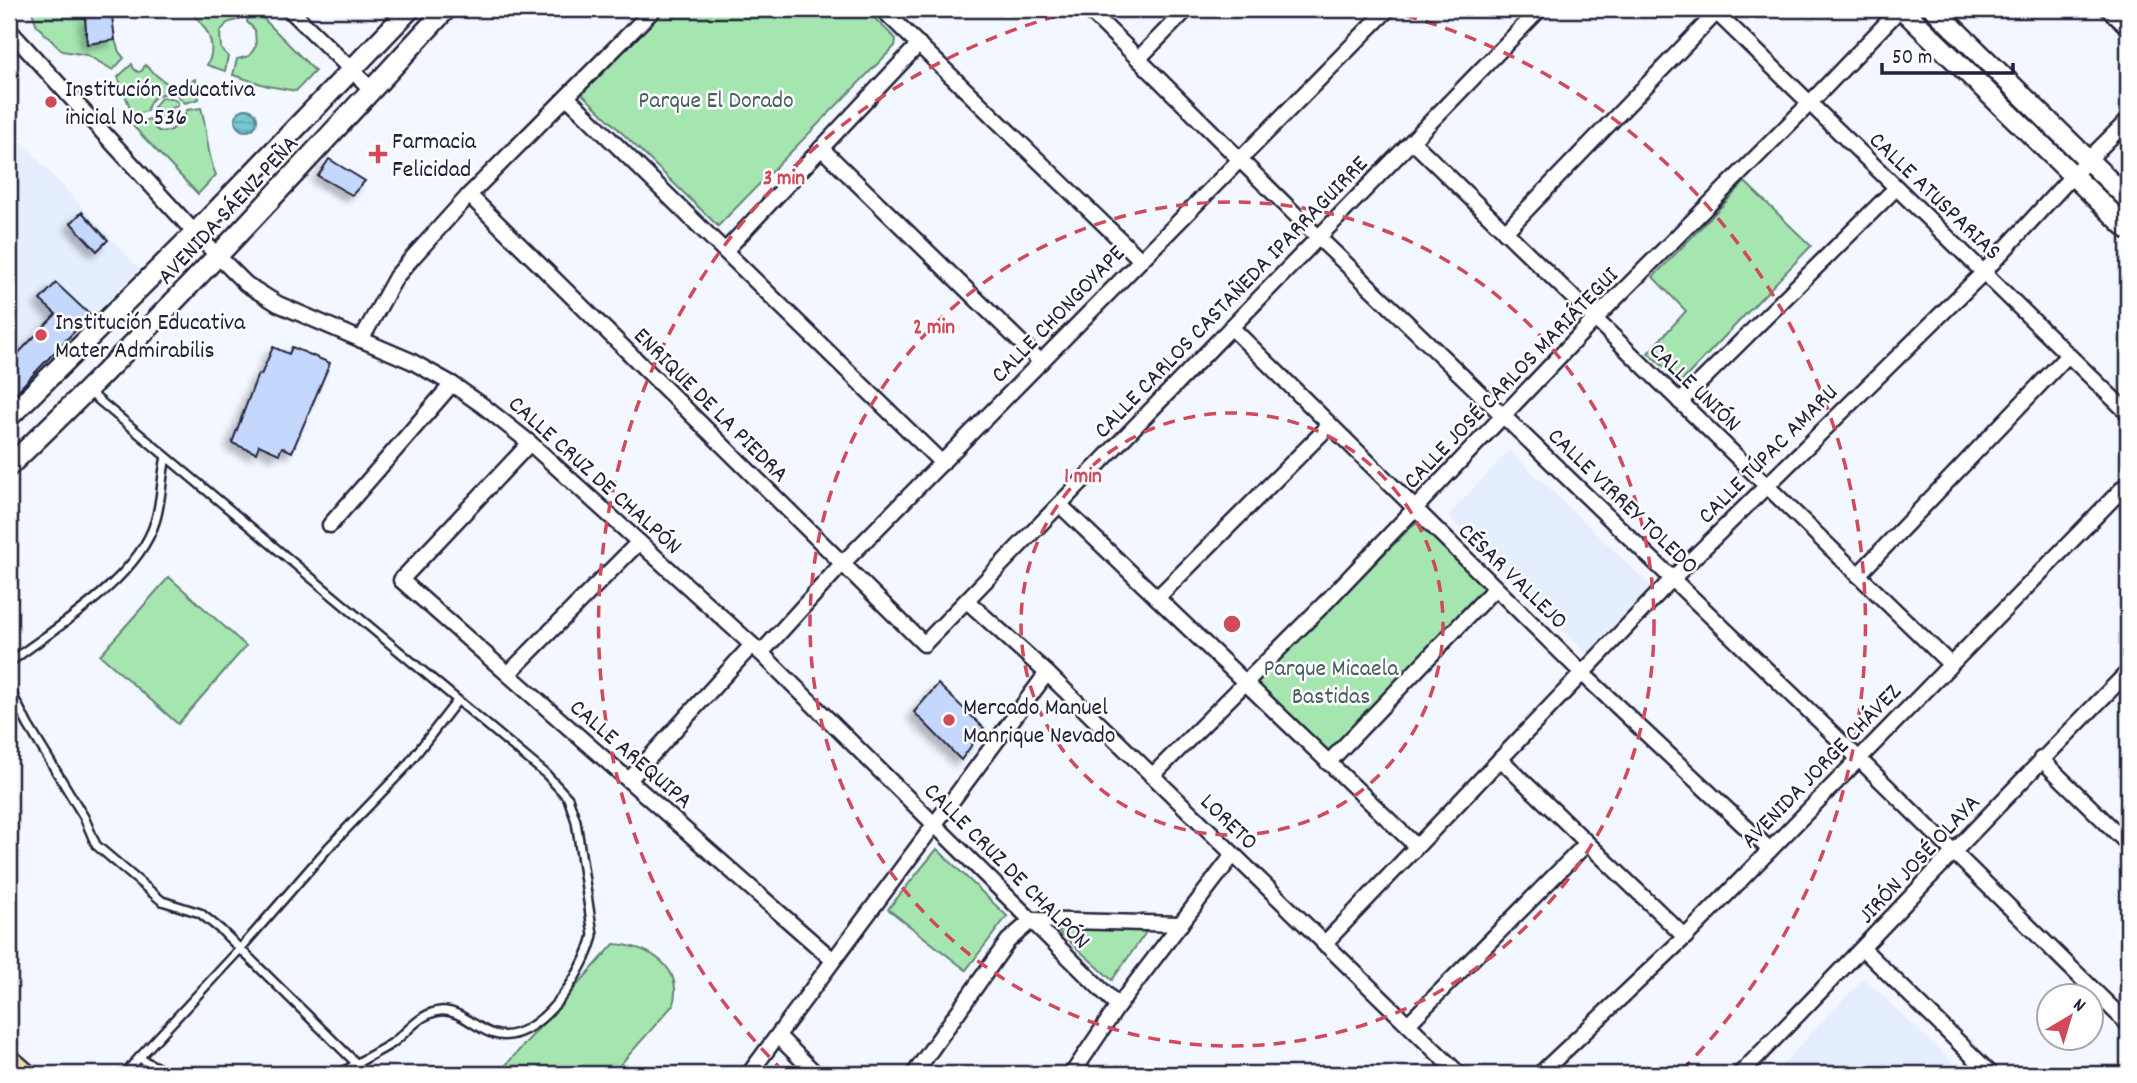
<svg xmlns="http://www.w3.org/2000/svg" width="2137" height="1083" viewBox="0 0 2137 1083" font-family="Dekko,sans-serif">
<defs>
<pattern id="water-rules" width="6" height="5" patternUnits="userSpaceOnUse" patternTransform="scale(1.75)"><rect width="6" height="5" fill="#77c7d3"/><path d="M0 2.5h6" fill="none" stroke="#61a1ac"/></pattern>
<filter id="shadow"><feDropShadow dx="-6" dy="6" stdDeviation="3.5" flood-color="#0004"/></filter>
</defs>
<rect width="100%" height="100%" fill="#f3f7ff"/>
<filter id="ink" filterUnits="userSpaceOnUse"><feTurbulence type="fractalNoise" baseFrequency=".0143" numOctaves="2"/><feDisplacementMap in="SourceGraphic" scale="14" xChannelSelector="R" yChannelSelector="G"/><feConvolveMatrix kernelMatrix="1 2 1 2 8 2 1 2 1" color-interpolation-filters="sRGB"/></filter>
<g filter="url(#ink)">
<!-- built -->
<g fill="#e5eefe">
<polygon points="9,128 139,269 9,402"/>
<polygon points="1509,450 1652,587 1590,657 1448,516"/>
<polygon points="1864,978 1964,1074 1773,1074"/>
</g>
<!-- green -->
<g fill="#a5e6b0" stroke="#648476" stroke-width="2">
<polygon points="31,9 115,9 112,16 85,17 87,43 115,40 119,52 124,58 113,70 87,55 62,51 37,26"/>
<path d="M200 9H242L240 19 227 23 220 32 221 49 228 56 225 71 207 65C218 46 208 29 194 15Z"/>
<polygon points="250,9 254,9 315,71 296,91 268,86 233,75 237,59 249,56 256,46 255,30 247,22"/>
<polygon points="666,9 865,9 896,39 895,46 718,226 582,94"/>
<path d="M132 64 134 69 138 72 142 71 145 65C162 80 171 94 195 79L199 99 185 103 176 94C162 91 149 96 147 111L133 115 118 77Z"/>
<polygon points="161,98 171,98 178,102 178,106 171,108 172,112 180,110 180,117 174,123 163,124 155,119 153,108"/>
<path d="M201 108C208 130 206 154 216 175L198 194 133 126 149 119C160 144 180 128 187 110Z"/>
<polygon points="1745,182 1811,246 1681,382 1648,353 1686,311 1653,277"/>
<polygon points="1417,521 1489,591 1330,755 1256,683"/>
<polygon points="169,577 246,646 178,724 100,655"/>
<polygon points="937,849 1007,916 966,970 888,909"/>
<polygon points="1060,928 1149,928 1112,980 1059,932"/>
<path d="M614 944C647 946 684 965 673 1005L612 1074H505V1066Z"/>
</g>
<!-- water -->
<circle fill="url(#water-rules)" stroke="#558596" stroke-width="2" cx="246" cy="120" r="11"/>
<!-- building -->
<g fill="#c4d8fd" stroke="#22223b" stroke-width="2" filter="url(#shadow)">
<polygon points="85,16 112,16 115,40 87,44"/>
<polygon points="329,159 365,181 352,195 318,176"/>
<polygon points="82,212 108,240 97,251 71,223"/>
<polygon points="56,283 90,315 9,400 9,363 56,314 40,300"/>
<polygon points="273,347 289,354 292,347 330,363 292,452 282,447 279,454 259,445 256,453 232,443 258,374 261,375"/>
<polygon points="938,684 984,728 961,760 914,712"/>
</g>
<g fill="none" stroke-linecap="round" stroke-linejoin="round">
<!-- lane casing -->
<g stroke="#22223b" stroke-width="12">
<g id="lane">
<path d="M89 392 546 774 568 798 576 821 593 935C586 970 537 1047 494 1034 476 1029 460 1009 440 1011 420 1013 407 1033 391 1044 374 1054 356 1063 340 1074"/>
<path d="M9 663C56 627 137 580 155 522 162 501 161 478 166 457"/>
<polyline points="9,688 28,725 84,817 96,845 162,901 200,913 221,930 356,1063"/>
<polyline points="139,1058 170,1074"/>
<polyline points="124,1074 241,948 328,848 405,768 457,701"/>
</g>
</g>
<!-- street casing -->
<g stroke="#22223b" stroke-width="19">
<g id="street">
<polyline points="289,9 372,90"/>
<polyline points="882,9 1141,260"/>
<polyline points="1088,9 1318,237 1859,759 2128,1024"/>
<polyline points="1713,9 2128,413"/>
<polyline points="2108,9 2128,28"/>
<polyline points="9,30 195,233 246,284 278,304 411,361 452,384 482,405 530,443 761,653 1118,1006"/>
<polyline points="1139,58 1187,9"/>
<polyline points="567,97 942,463"/>
<polyline points="1412,141 1950,664"/>
<polyline points="821,148 1041,362"/>
<polyline points="469,195 924,644 1540,9"/>
<polyline points="1505,232 1717,12"/>
<polyline points="725,251 919,44"/>
<polyline points="1231,327 1583,674 1770,850"/>
<polyline points="361,340 396,277 413,257 469,195 654,9"/>
<polyline points="1680,402 1896,188"/>
<polyline points="530,443 401,580 833,960"/>
<polyline points="1060,505 1416,846"/>
<polyline points="330,525 452,384"/>
<polyline points="1858,575 2068,355"/>
<polyline points="1157,598 1330,425"/>
<polyline points="967,601 1047,673 1459,1074"/>
<polyline points="761,653 841,565 1388,9"/>
<polyline points="508,674 639,542"/>
<polyline points="1500,759 1685,937"/>
<polyline points="2041,759 2128,844"/>
<polyline points="1328,763 1495,588"/>
<polyline points="1152,776 1328,600 1595,319 1810,103 1900,9"/>
<polyline points="629,780 752,645"/>
<polyline points="1324,944 1673,578 1983,273 2073,175 2128,120"/>
<polyline points="1863,949 1991,1074"/>
<polyline points="1408,1024 1587,843"/>
<polyline points="778,1036 816,1074"/>
<polyline points="749,1074 1047,673"/>
<polyline points="914,1074 1008,941 1032,920 1181,924"/>
<polyline points="1072,1074 1118,1006 1233,855"/>
<polyline points="1540,1074 1685,937 2128,483"/>
<path d="M1740 1074C1871 941 1997 804 2128 672"/>
</g>
</g>
<!-- secondary casing -->
<g stroke="#22223b" stroke-width="24">
<g id="secondary">
<polyline points="1902,9 2128,229"/>
<polyline points="1934,9 2128,199"/>
<polyline points="9,417 195,233 410,9"/>
<path d="M9 466C162 321 303 164 446 9"/>
</g>
</g>
<!-- primary casing -->
<g stroke="#22223b" stroke-width="26">
<polyline id="primary" points="9,1060 25,1074"/>
</g>
<!-- lane -->
<use href="#lane" stroke="#fff" stroke-width="7"/>
<!-- street -->
<use href="#street" stroke="#fff" stroke-width="14"/>
<!-- secondary -->
<use href="#secondary" stroke="#fff" stroke-width="19"/>
<!-- primary -->
<use href="#primary" stroke="#f8deab" stroke-width="21"/>
</g>
</g>
<!-- distance rings -->
<g fill="none" stroke="#d1495b" stroke-width="3.5" stroke-dasharray="12 9">
<circle cx="1232" cy="624" r="211"/>
<circle cx="1232" cy="624" r="422"/>
<path d="M784 1072A633 633 0 0 1 1079 10M1385 10A633 633 0 0 1 1680 1072"/>
</g>
<!-- markers -->
<g fill="#d1495b" stroke="#fff" stroke-width="2.5">
<circle cx="51" cy="102" r="7"/>
<path d="M374.5 143.5h7v7h7v7h-7v7h-7v-7h-7v-7h7z"/>
<circle cx="41" cy="335" r="7"/>
<circle cx="949" cy="720" r="7"/>
</g>
<g text-anchor="middle" stroke-width="5" stroke-linejoin="round" paint-order="stroke">
<!-- poi labels -->
<g font-size="24" fill="#22223b" stroke="#fff" text-anchor="start">
<text x="65" y="96">Institución educativa<tspan x="65" dy="28">inicial No. 536</tspan></text>
<text x="392" y="148">Farmacia<tspan x="392" dy="28">Felicidad</tspan></text>
<text x="55" y="329">Institución Educativa<tspan x="55" dy="28">Mater Admirabilis</tspan></text>
<text x="963" y="714">Mercado Manuel<tspan x="963" dy="28">Manrique Nevado</tspan></text>
</g>
<!-- park labels -->
<g font-size="24" fill="#495d5e" stroke="#fff">
<text x="716" y="107">Parque El Dorado</text>
<text x="1331" y="675">Parque Micaela<tspan x="1331" dy="28">Bastidas</tspan></text>
</g>
<!-- street labels -->
<g font-size="24" fill="#22223b" stroke="#fff">
<text transform="translate(1936 195) rotate(44)" y="8">CALLE ATUSPARIAS</text>
<text transform="translate(227 209) rotate(-47)" y="8">AVENIDA SÁENZ PEÑA</text>
<text transform="translate(1230 296) rotate(-46)" y="8">CALLE CARLOS CASTAÑEDA IPARRAGUIRRE</text>
<text transform="translate(1057 313) rotate(-46)" y="8">CALLE CHONGOYAPE</text>
<text transform="translate(1510 377) rotate(-46)" y="8">CALLE JOSÉ CARLOS MARIÁTEGUI</text>
<text transform="translate(1696 386) rotate(44)" y="8">CALLE UNIÓN</text>
<text transform="translate(712 404) rotate(45)" y="8">ENRIQUE DE LA PIEDRA</text>
<text transform="translate(1767 453) rotate(-45)" y="8">CALLE TÚPAC AMARU</text>
<text transform="translate(596 474) rotate(42)" y="8">CALLE CRUZ DE CHALPÓN</text>
<text transform="translate(1624 500) rotate(44)" y="8">CALLE VIRREY TOLEDO</text>
<text transform="translate(1514 575) rotate(44)" y="8">CÉSAR VALLEJO</text>
<text transform="translate(632 753) rotate(41)" y="8">CALLE AREQUIPA</text>
<text transform="translate(1820 765) rotate(-46)" y="8">AVENIDA JORGE CHÁVEZ</text>
<text transform="translate(1230 821) rotate(44)" y="8">LORETO</text>
<text transform="translate(1918 858) rotate(-47)" y="8">JIRÓN JOSÉ OLAYA</text>
<text transform="translate(1008 865) rotate(45)" y="8">CALLE CRUZ DE CHALPÓN</text>
</g>
</g>
<circle cx="1232" cy="624" r="10" fill="#d1495b" stroke="#fff" stroke-width="3.5"/>
<g font-size="21" text-anchor="middle" font-weight="bold" fill="#d1495b" stroke="#fff" stroke-width="5" stroke-linejoin="round" paint-order="stroke">
<text x="784" y="184">3 min</text>
<text x="934" y="333">2 min</text>
<text x="1083" y="482">1 min</text>
</g>
<!-- margin -->
<rect width="2137" height="1083" fill="none" stroke="#fff" stroke-width="35"/>
<rect x="18" y="18" width="2102" height="1048" fill="none" stroke="#22223b" stroke-width="2.5" filter="url(#ink)"/>
<!-- north arrow -->
<g transform="translate(2070 1017) rotate(38)"><circle r="33" fill="#ffffff" stroke="#a7a7b1" stroke-width="2"/>
<path d="M0-5L12 26L0 18L-12 26Z" fill="#d1495b"/>
<text y="-10" font-size="19" font-weight="bold" text-anchor="middle" fill="#22223b">N</text>
</g>
<!-- scale -->
<path d="M1882 63v10h131v-10" fill="none" stroke="#22223b" stroke-width="3.5"/>
<text x="1892" y="63" font-size="21" fill="#22223b" stroke="#ffffff" stroke-width="5" paint-order="stroke">50 m</text>
</svg>
